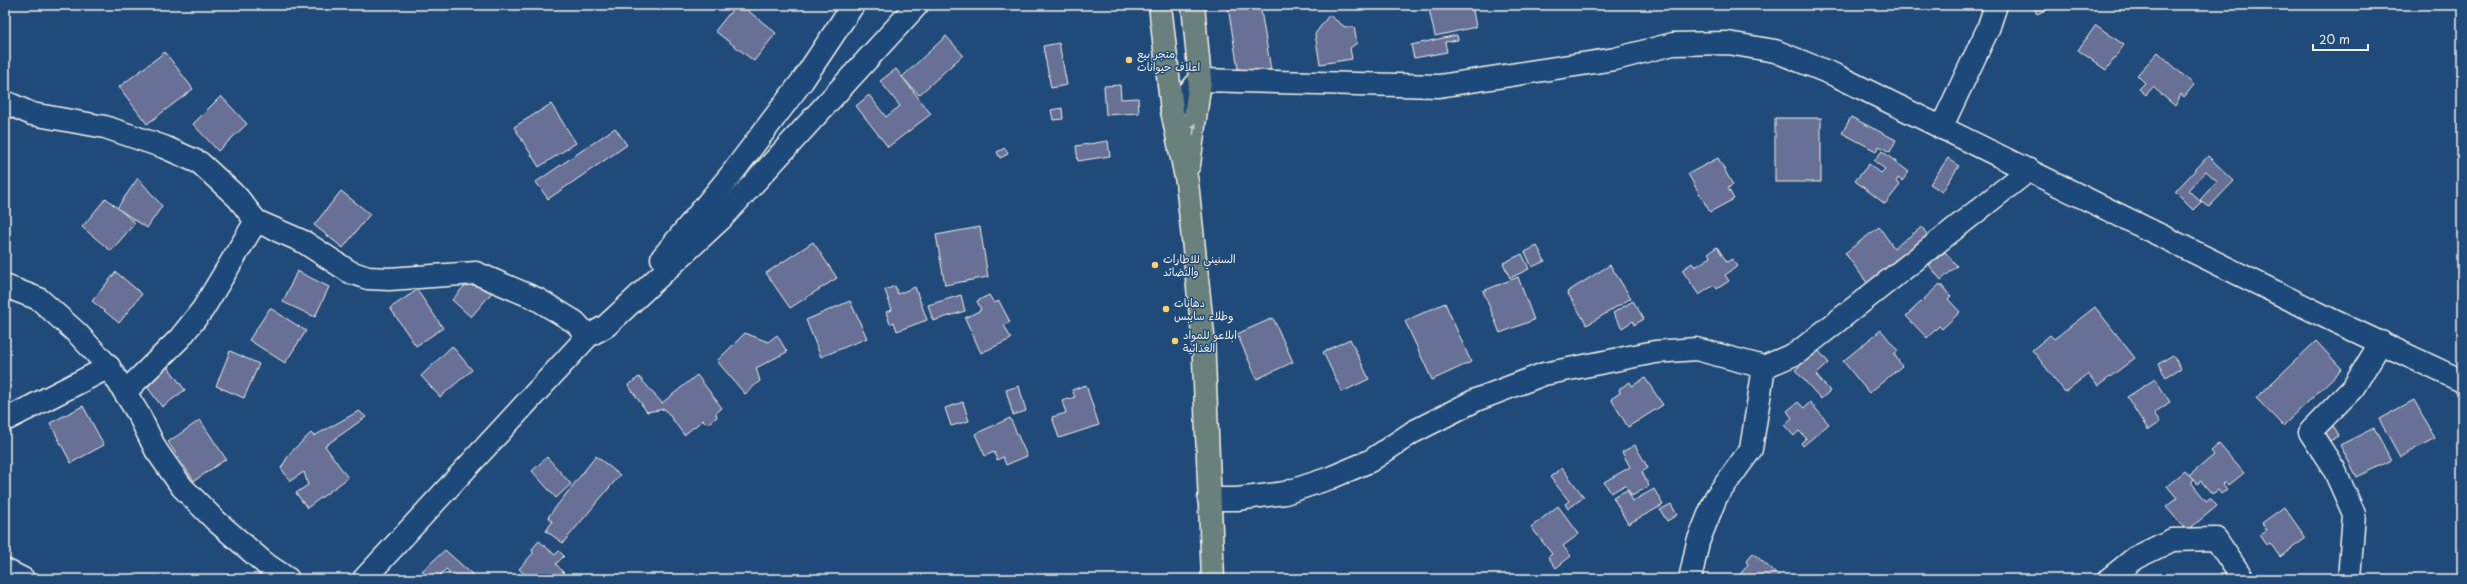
<svg xmlns="http://www.w3.org/2000/svg" width="2467" height="584" viewBox="0 0 2467 584" font-family="'Playpen Sans','Playpen Sans Arabic',sans-serif">
<rect width="100%" height="100%" fill="#1f4a7a"/>
<filter id="ink" filterUnits="userSpaceOnUse"><feTurbulence type="fractalNoise" baseFrequency=".025" numOctaves="2"/><feDisplacementMap in="SourceGraphic" scale="8" xChannelSelector="R" yChannelSelector="G"/><feConvolveMatrix kernelMatrix="1 2 1 2 8 2 1 2 1" color-interpolation-filters="sRGB"/></filter>
<g filter="url(#ink)">
<!-- building -->
<g fill="#687095" stroke="#f4f1e8">
<polygon points="736,5 741,5 776,33 754,61 715,31"/>
<polygon points="1240,5 1260,5 1271,70 1239,75 1228,7"/>
<polygon points="1428,5 1472,5 1476,27 1435,36"/>
<polygon points="2032,5 2056,5 2037,14"/>
<polygon points="1329,15 1345,27 1354,27 1357,43 1350,48 1352,59 1320,64 1315,34"/>
<polygon points="2096,25 2124,45 2106,70 2078,50"/>
<polygon points="1457,35 1458,40 1445,42 1447,52 1414,58 1411,45"/>
<polygon points="946,36 963,55 919,95 902,77"/>
<polygon points="1059,43 1067,85 1051,88 1043,46"/>
<polygon points="165,52 193,89 147,124 119,87"/>
<polygon points="2158,52 2194,85 2184,97 2181,94 2175,106 2153,87 2146,95 2139,89 2145,83 2137,75"/>
<polygon points="896,69 931,114 888,147 856,106 869,95 886,117 900,106 880,81"/>
<polygon points="1120,85 1121,99 1138,98 1139,113 1106,115 1104,86"/>
<polygon points="221,96 247,124 218,151 193,124"/>
<polygon points="551,104 576,143 539,167 514,127"/>
<polygon points="1062,108 1063,119 1053,120 1051,110"/>
<polygon points="1851,117 1896,140 1890,152 1879,146 1876,151 1842,133"/>
<rect x="1775" y="118" width="46" height="64"/>
<polygon points="615,128 627,145 548,199 536,182"/>
<polygon points="1108,141 1110,156 1078,161 1076,146"/>
<polygon points="1005,148 1008,154 1000,158 997,152"/>
<polygon points="1882,151 1909,172 1902,181 1898,178 1896,182 1900,185 1885,204 1855,181 1869,164 1881,173 1885,169 1874,161"/>
<polygon points="2208,156 2234,181 2209,207 2200,200 2217,181 2206,171 2188,190 2201,202 2193,210 2175,192"/>
<polygon points="1718,158 1733,185 1728,188 1734,199 1710,212 1688,174"/>
<polygon points="1948,158 1959,166 1942,192 1930,184"/>
<polygon points="138,178 162,206 147,228 117,208"/>
<polygon points="341,191 370,214 343,248 314,225"/>
<polygon points="106,198 135,223 111,251 82,227"/>
<polygon points="980,227 988,277 945,285 936,235"/>
<polygon points="1879,227 1894,248 1922,227 1930,239 1868,284 1845,253"/>
<polygon points="813,242 837,278 790,308 766,273"/>
<polygon points="1537,246 1545,261 1532,267 1525,252"/>
<polygon points="1717,247 1727,262 1732,259 1738,266 1725,275 1729,281 1717,289 1714,285 1699,295 1682,270 1692,263 1695,267 1711,257 1708,253"/>
<polygon points="1945,252 1957,266 1941,280 1929,265"/>
<polygon points="1522,254 1529,269 1510,278 1503,263"/>
<polygon points="1610,265 1631,298 1587,325 1567,292"/>
<polygon points="297,271 329,287 315,317 283,302"/>
<polygon points="116,272 142,294 119,323 92,301"/>
<polygon points="476,273 495,289 471,317 452,300"/>
<polygon points="1518,277 1534,320 1500,333 1483,291"/>
<polygon points="1940,284 1951,296 1948,299 1960,312 1942,329 1939,326 1927,338 1906,316"/>
<polygon points="895,286 898,294 915,287 927,320 897,331 894,322 890,324 886,312 892,310 885,290"/>
<polygon points="417,290 443,328 416,346 390,308"/>
<polygon points="961,295 965,311 933,321 928,305"/>
<polygon points="989,295 994,303 999,301 1010,322 1004,325 1011,339 981,353 965,318 981,310 977,301"/>
<polygon points="850,301 867,338 821,357 806,320"/>
<polygon points="1633,301 1644,319 1634,325 1633,321 1622,328 1613,313"/>
<polygon points="1445,303 1471,362 1432,380 1405,321"/>
<polygon points="2095,307 2135,358 2098,386 2088,374 2065,392 2032,350 2050,335 2054,339"/>
<polygon points="270,308 306,331 285,363 249,340"/>
<polygon points="1273,318 1293,362 1257,379 1237,334"/>
<polygon points="1881,330 1898,351 1894,354 1902,366 1869,393 1843,361"/>
<polygon points="745,333 768,342 777,335 787,352 756,368 760,381 745,394 717,361"/>
<polygon points="1350,339 1369,379 1342,392 1323,352"/>
<polygon points="2316,341 2342,369 2283,426 2256,398"/>
<polygon points="452,346 472,370 440,397 421,376"/>
<polygon points="1818,350 1829,363 1816,375 1830,391 1821,399 1795,370"/>
<polygon points="230,351 259,364 244,398 216,386"/>
<polygon points="2173,355 2181,368 2166,377 2158,364"/>
<polygon points="168,367 185,390 162,407 145,384"/>
<polygon points="697,375 722,408 716,413 717,417 707,424 703,420 684,435 665,409 647,412 628,385 639,377 662,403"/>
<polygon points="1645,378 1663,405 1628,427 1611,399 1620,393 1619,389 1630,382 1632,386"/>
<polygon points="2155,379 2170,402 2154,413 2160,422 2148,430 2127,397"/>
<polygon points="1086,385 1099,425 1059,438 1052,417 1066,413 1062,401 1075,397 1072,390"/>
<polygon points="1019,386 1026,411 1013,415 1006,390"/>
<polygon points="2414,400 2435,438 2400,457 2379,419"/>
<polygon points="963,402 969,421 951,426 945,408"/>
<polygon points="1798,402 1804,408 1810,402 1829,424 1803,446 1801,443 1806,438 1799,431 1794,436 1784,425 1792,418 1787,411"/>
<polygon points="83,406 104,445 71,463 50,423"/>
<polygon points="359,411 366,417 325,446 348,478 307,508 296,493 308,485 304,472 290,481 281,468 290,453 311,433 314,436"/>
<polygon points="1010,418 1027,456 1006,465 1003,457 997,460 994,452 985,456 975,434"/>
<polygon points="200,420 226,459 194,481 168,442"/>
<polygon points="2331,423 2339,436 2328,442 2320,429"/>
<polygon points="2374,428 2391,460 2357,477 2340,445"/>
<polygon points="2219,444 2244,473 2229,485 2226,481 2223,484 2227,489 2221,494 2218,490 2212,494 2201,481 2197,484 2189,476 2214,455 2211,451"/>
<polygon points="1635,445 1648,468 1642,472 1649,486 1632,496 1625,485 1611,493 1604,482 1630,467 1622,452"/>
<polygon points="596,456 620,475 563,543 546,531 552,522 548,517"/>
<polygon points="547,457 571,484 556,498 532,471"/>
<polygon points="1562,468 1584,497 1568,509 1565,504 1569,501 1550,477"/>
<polygon points="2185,471 2193,480 2191,482 2206,501 2210,498 2217,506 2187,531 2166,507 2177,498 2167,486"/>
<polygon points="1654,489 1663,505 1628,524 1613,497 1627,490 1633,501"/>
<polygon points="1671,504 1677,515 1667,521 1660,510"/>
<polygon points="1558,506 1579,534 1563,546 1571,556 1556,568 1548,557 1552,554 1531,527"/>
<polygon points="2284,507 2306,538 2280,557 2270,543 2266,545 2259,535 2267,530 2262,523"/>
<polygon points="539,541 555,555 559,551 564,556 556,564 564,573 557,579 530,579 519,569 533,553 532,549"/>
<polygon points="445,550 473,575 469,579 458,579 446,569 436,579 430,579 422,571"/>
<polygon points="1753,553 1782,579 1736,579 1748,565 1746,561"/>
</g>
<g fill="none" stroke-linecap="round" stroke-linejoin="round">
<!-- minor casing -->
<g stroke="#f4f1e8" stroke-width="25">
<g id="minor">
<polyline points="5,102 32,114 105,127 164,147 200,163 238,198 256,221"/>
<polyline points="1172,111 1200,80 1439,86 1615,59 1673,44 1728,43 1775,51 1835,75 2334,321 2462,381"/>
<polyline points="1941,128 1988,29 1996,5"/>
<polyline points="662,258 730,176 803,80 853,5"/>
<polyline points="5,286 39,299 77,333 109,367 139,415 156,450 182,487 216,521 267,565 288,579"/>
<polyline points="125,392 180,338 203,309 256,221 304,242 350,272 368,278 389,279 476,273 537,299 575,322 588,336"/>
<polyline points="5,420 109,367"/>
<polyline points="1209,499 1237,499 1285,493 1330,478 1370,461 1413,432 1476,400 1544,374 1655,352 1696,349 1764,367 1797,353 2029,170"/>
<polyline points="5,570 23,579"/>
<polyline points="364,579 588,336 606,326 721,219 917,5"/>
<polyline points="1690,579 1698,542 1716,497 1751,449 1764,367"/>
<polyline points="2109,579 2135,558 2172,540 2216,539 2243,579"/>
<polyline points="2349,579 2354,514 2334,469 2310,432 2353,388 2381,342"/>
</g>
</g>
<!-- major casing -->
<g stroke="#f4f1e8" stroke-width="25">
<g id="major">
<polyline points="1160,5 1172,111 1187,182 1203,335 1213,579"/>
<polyline points="1189,165 1200,80 1193,5"/>
</g>
</g>
<!-- minor -->
<use href="#minor" stroke="#1f4a7a" stroke-width="22"/>
<!-- major -->
<use href="#major" stroke="#6a807d" stroke-width="22"/>
</g>
<!-- one-way arrows -->
<defs><path id="oneway-solid" d="M-6-.8H1V-3.2L6.5 0L1 3.2V.8H-6Z"/></defs>
<use fill="#cbcfc8" href="#oneway-solid" transform="translate(1194 129) rotate(-83)"/>
</g>
<!-- markers -->
<g fill="#ffd166" stroke="#1f4a7a" stroke-width="1.5">
<circle cx="1129" cy="60" r="4"/>
<circle cx="1155" cy="265" r="4"/>
<circle cx="1166" cy="309" r="4"/>
<circle cx="1175" cy="341" r="4"/>
</g>
<g text-anchor="middle" stroke-width="3" stroke-linejoin="round" paint-order="stroke">
<!-- poi labels -->
<g font-size="11" fill="#f4f1e8" stroke="#1f4a7a" text-anchor="start">
<text x="1137" y="58">متجر بيع<tspan x="1137" dy="13">اعلاف حيوانات</tspan></text>
<text x="1163" y="263">السنيني للاطارات<tspan x="1163" dy="13">والنضائد</tspan></text>
<text x="1174" y="307">دهانات<tspan x="1174" dy="13">وطلاء سايبس</tspan></text>
<text x="1183" y="339">ابلاعو للمواد<tspan x="1183" dy="13">الغذائية</tspan></text>
</g>
</g>
<!-- margin -->
<rect width="2467" height="584" fill="none" stroke="#1f4a7a" stroke-width="20"/>
<rect x="10" y="10" width="2447" height="564" fill="none" stroke="#f4f1e8" stroke-width="1.5" filter="url(#ink)"/>
<!-- scale -->
<path d="M2313 44v6h55v-6" fill="none" stroke="#f4f1e8" stroke-width="2"/>
<text x="2319" y="44" font-size="12" fill="#f4f1e8" stroke="#1f4a7a" stroke-width="3" paint-order="stroke">20 m</text>
</svg>
